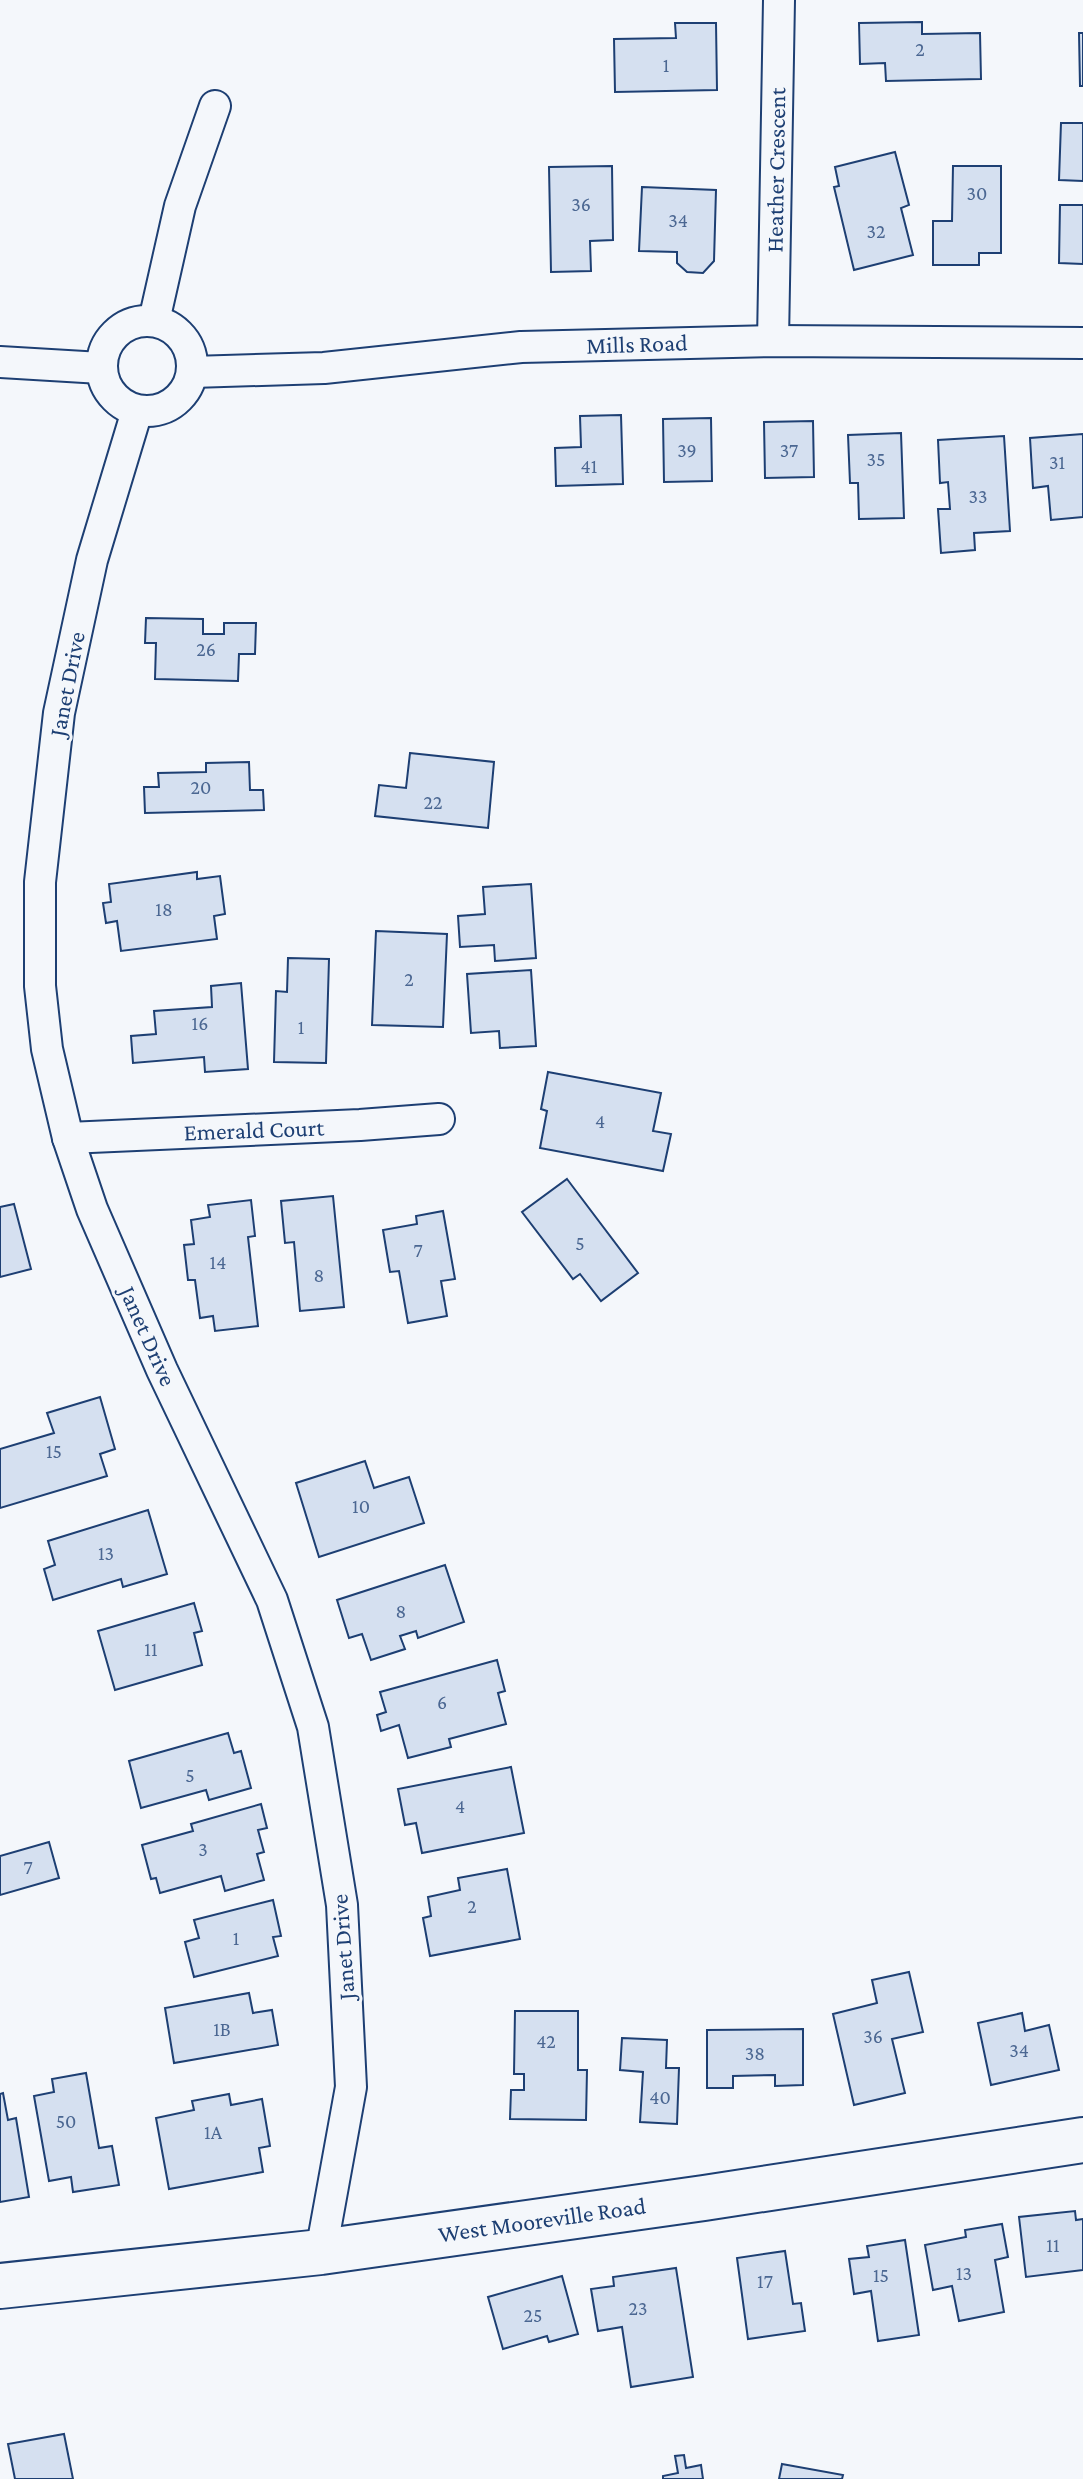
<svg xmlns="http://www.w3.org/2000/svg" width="1083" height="2479" viewBox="0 0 1083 2479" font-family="'Crimson Pro',serif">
<rect width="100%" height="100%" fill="#f4f7fb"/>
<!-- building -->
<g fill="#d5e0f0" stroke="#1d3f73" stroke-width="2">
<polygon points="922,22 922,34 980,33 981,79 886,81 885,63 860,64 859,23"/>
<polygon points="675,23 716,23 717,90 615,92 614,39 676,38"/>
<polygon points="1079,33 1083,33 1083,86 1080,86"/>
<polygon points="1061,123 1083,123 1083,181 1059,180"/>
<polygon points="895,152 909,205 901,208 913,255 854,270 834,187 839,186 835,167"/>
<polygon points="612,166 613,240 590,241 591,271 551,272 549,167"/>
<polygon points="953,166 1001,166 1001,253 979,253 979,265 933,265 933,221 952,221"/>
<polygon points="642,187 716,190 714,261 703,273 687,272 677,263 677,252 639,251"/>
<polygon points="1060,205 1083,205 1083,264 1059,263"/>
<polygon points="621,415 623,484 556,486 555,448 581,447 580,416"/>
<polygon points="711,418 712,481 664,482 663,419"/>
<polygon points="813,421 814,477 765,478 764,422"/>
<polygon points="901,433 904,518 859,519 858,483 850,483 848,435"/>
<polygon points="1083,434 1083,517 1051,520 1048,486 1033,488 1030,438"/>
<polygon points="1004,436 1010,531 974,533 975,550 941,553 938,509 950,509 948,482 940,483 938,440"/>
<polygon points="146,618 203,619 203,634 224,634 224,623 256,623 255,654 239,654 238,681 155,679 156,643 145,643"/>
<polygon points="410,753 494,762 488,828 375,816 379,785 406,788"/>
<polygon points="249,762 250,790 263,790 264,810 145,813 144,787 159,787 158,773 206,772 206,763"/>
<polygon points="197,872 197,879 220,876 225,914 214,916 217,939 121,951 117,921 106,923 103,903 111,902 109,884"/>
<polygon points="531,884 536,958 495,961 494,945 460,947 458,916 485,914 483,887"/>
<polygon points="376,931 447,934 443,1027 372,1025"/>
<polygon points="288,958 329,959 326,1063 274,1062 276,991 287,992"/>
<polygon points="531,970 536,1046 500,1048 499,1031 471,1033 467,974"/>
<polygon points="241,983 248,1069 205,1072 204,1057 133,1063 131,1036 156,1034 154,1011 212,1007 211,986"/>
<polygon points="548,1072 661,1093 653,1131 671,1134 663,1171 540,1148 547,1111 541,1109"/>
<polygon points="567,1179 638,1273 601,1301 580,1274 573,1279 522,1212"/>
<polygon points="333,1196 344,1307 300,1311 294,1242 285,1243 281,1201"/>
<polygon points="251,1200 255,1236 248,1237 258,1326 215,1331 213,1316 200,1318 195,1280 188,1280 184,1245 194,1244 191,1220 210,1217 208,1205"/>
<polygon points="14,1204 31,1269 0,1277 0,1207"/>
<polygon points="443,1211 455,1279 441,1281 447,1316 408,1323 399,1271 390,1272 383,1230 417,1224 416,1216"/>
<polygon points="100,1397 115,1449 100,1454 107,1476 0,1508 0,1449 54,1433 47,1413"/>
<polygon points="365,1461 374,1488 409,1477 424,1523 319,1557 296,1483"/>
<polygon points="148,1510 167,1574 123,1587 121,1579 53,1600 44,1569 55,1565 48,1541"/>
<polygon points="445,1565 464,1622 418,1638 416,1631 400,1636 405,1649 371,1660 362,1634 349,1638 337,1600"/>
<polygon points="194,1603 202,1631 194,1633 202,1665 115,1690 98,1631"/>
<polygon points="497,1660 505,1691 498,1693 506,1724 449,1739 451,1747 408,1758 399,1725 381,1731 377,1715 386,1712 380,1692"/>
<polygon points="228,1733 234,1753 241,1751 251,1788 209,1800 206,1790 141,1808 129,1761"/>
<polygon points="511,1767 524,1833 422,1853 416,1823 405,1825 398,1789"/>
<polygon points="261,1804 267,1828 258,1830 264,1852 257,1854 264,1880 225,1891 221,1876 160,1893 156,1878 151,1879 142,1845 193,1831 191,1824"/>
<polygon points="49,1842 59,1878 0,1895 0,1856"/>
<polygon points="507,1869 520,1939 430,1956 423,1918 431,1916 428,1897 460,1890 458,1878"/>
<polygon points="273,1900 281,1936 273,1937 278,1956 194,1977 185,1942 199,1938 194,1920"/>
<polygon points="909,1972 923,2032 892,2039 905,2093 854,2105 833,2014 877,2003 872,1980"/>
<polygon points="249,1993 253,2013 272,2010 278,2045 174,2063 165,2008"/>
<polygon points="515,2011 578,2011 578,2070 587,2070 586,2120 510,2119 511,2090 524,2090 524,2074 514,2074"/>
<polygon points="1022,2013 1025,2031 1049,2025 1059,2070 991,2085 978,2023"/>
<polygon points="803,2029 803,2085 775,2086 775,2075 733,2076 733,2088 707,2088 707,2030"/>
<polygon points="622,2038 667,2040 666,2068 679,2068 677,2124 640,2122 643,2072 620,2070"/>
<polygon points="86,2073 99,2148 112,2146 119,2185 73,2192 71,2177 49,2181 34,2096 54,2092 52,2079"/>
<polygon points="3,2093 8,2120 16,2118 29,2197 0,2202 0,2094"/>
<polygon points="229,2094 231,2105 262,2099 270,2146 259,2148 263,2172 169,2189 156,2118 194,2110 192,2101"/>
<polygon points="1075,2211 1076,2220 1083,2219 1083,2270 1026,2277 1019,2217"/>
<polygon points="1002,2224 1008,2257 995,2260 1004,2312 959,2321 952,2286 933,2290 925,2245 966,2237 965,2230"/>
<polygon points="905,2240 919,2335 878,2341 871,2291 854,2294 849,2259 869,2257 867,2246"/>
<polygon points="785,2251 793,2304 801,2303 805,2331 748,2339 737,2258"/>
<polygon points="676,2268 693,2377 631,2387 622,2327 598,2331 591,2289 614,2286 613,2277"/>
<polygon points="562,2276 578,2334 549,2342 547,2336 503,2349 488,2297"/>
<polygon points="64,2434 73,2479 15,2479 8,2444"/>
<polygon points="684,2455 686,2468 701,2465 703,2479 663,2479 663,2476 678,2473 675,2456"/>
<polygon points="782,2464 843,2475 842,2479 779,2479"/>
</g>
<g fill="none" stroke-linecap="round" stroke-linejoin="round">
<!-- street casing -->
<g stroke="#1d3f73" stroke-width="34">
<g id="street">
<circle cx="147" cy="366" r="45"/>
<polyline points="154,321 180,206 215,106"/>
<polyline points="773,341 779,0"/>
<polyline points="0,362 101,368"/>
<polyline points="192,372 324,368 521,347 773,341 1083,343"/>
<polyline points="137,411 92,560 59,713 40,882 40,986 47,1049 68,1138 92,1209 162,1370 272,1600 313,1727 342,1905 351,2087 321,2252"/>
<polyline points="68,1138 360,1125 439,1119"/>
</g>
</g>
<!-- secondary casing -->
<g stroke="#1d3f73" stroke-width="48">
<polyline id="secondary" points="0,2286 321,2252 704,2198 1083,2140"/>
</g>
<!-- street -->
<use href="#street" stroke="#f4f7fb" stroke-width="30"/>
<!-- secondary -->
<use href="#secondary" stroke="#f4f7fb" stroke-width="44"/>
</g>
<g text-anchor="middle" stroke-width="6" stroke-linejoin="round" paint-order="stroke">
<!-- number labels -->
<g font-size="20" fill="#4b6792">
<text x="920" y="56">2</text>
<text x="666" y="72">1</text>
<text x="977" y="200">30</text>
<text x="581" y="211">36</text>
<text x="678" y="227">34</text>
<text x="876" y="238">32</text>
<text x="687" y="457">39</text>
<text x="789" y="457">37</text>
<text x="876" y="466">35</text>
<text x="1057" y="469">31</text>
<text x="589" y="473">41</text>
<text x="978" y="503">33</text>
<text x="206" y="656">26</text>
<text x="201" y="794">20</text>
<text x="433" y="809">22</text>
<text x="164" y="916">18</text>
<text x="409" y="986">2</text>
<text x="200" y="1030">16</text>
<text x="301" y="1034">1</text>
<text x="600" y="1128">4</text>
<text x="580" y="1250">5</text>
<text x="418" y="1257">7</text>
<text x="218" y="1269">14</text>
<text x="319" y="1282">8</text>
<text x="54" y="1458">15</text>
<text x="361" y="1513">10</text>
<text x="106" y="1560">13</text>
<text x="401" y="1618">8</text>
<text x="151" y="1656">11</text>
<text x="442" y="1709">6</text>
<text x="190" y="1782">5</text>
<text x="460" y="1813">4</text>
<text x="203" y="1856">3</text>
<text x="28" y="1874">7</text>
<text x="472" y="1913">2</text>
<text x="236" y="1945">1</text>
<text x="222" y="2036">1B</text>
<text x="873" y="2043">36</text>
<text x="546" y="2048">42</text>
<text x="1019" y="2057">34</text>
<text x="755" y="2060">38</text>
<text x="660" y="2104">40</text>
<text x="66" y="2128">50</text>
<text x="213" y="2139">1A</text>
<text x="1053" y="2252">11</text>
<text x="964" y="2280">13</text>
<text x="881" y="2282">15</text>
<text x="765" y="2288">17</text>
<text x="638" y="2315">23</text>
<text x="533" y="2322">25</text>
</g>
<!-- street labels -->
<g font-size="24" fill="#1d3f73" stroke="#f4f7fb">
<text transform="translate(776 170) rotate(-89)" y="8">Heather Crescent</text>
<text transform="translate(637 344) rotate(-2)" y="8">Mills Road</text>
<text transform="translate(67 684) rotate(-79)" y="8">Janet Drive</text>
<text transform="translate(254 1130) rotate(-2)" y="8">Emerald Court</text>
<text transform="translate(148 1336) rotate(66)" y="8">Janet Drive</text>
<text transform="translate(343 1947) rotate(-94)" y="8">Janet Drive</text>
<text transform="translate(542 2220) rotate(-8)" y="8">West Mooreville Road</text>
</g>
</g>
</svg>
